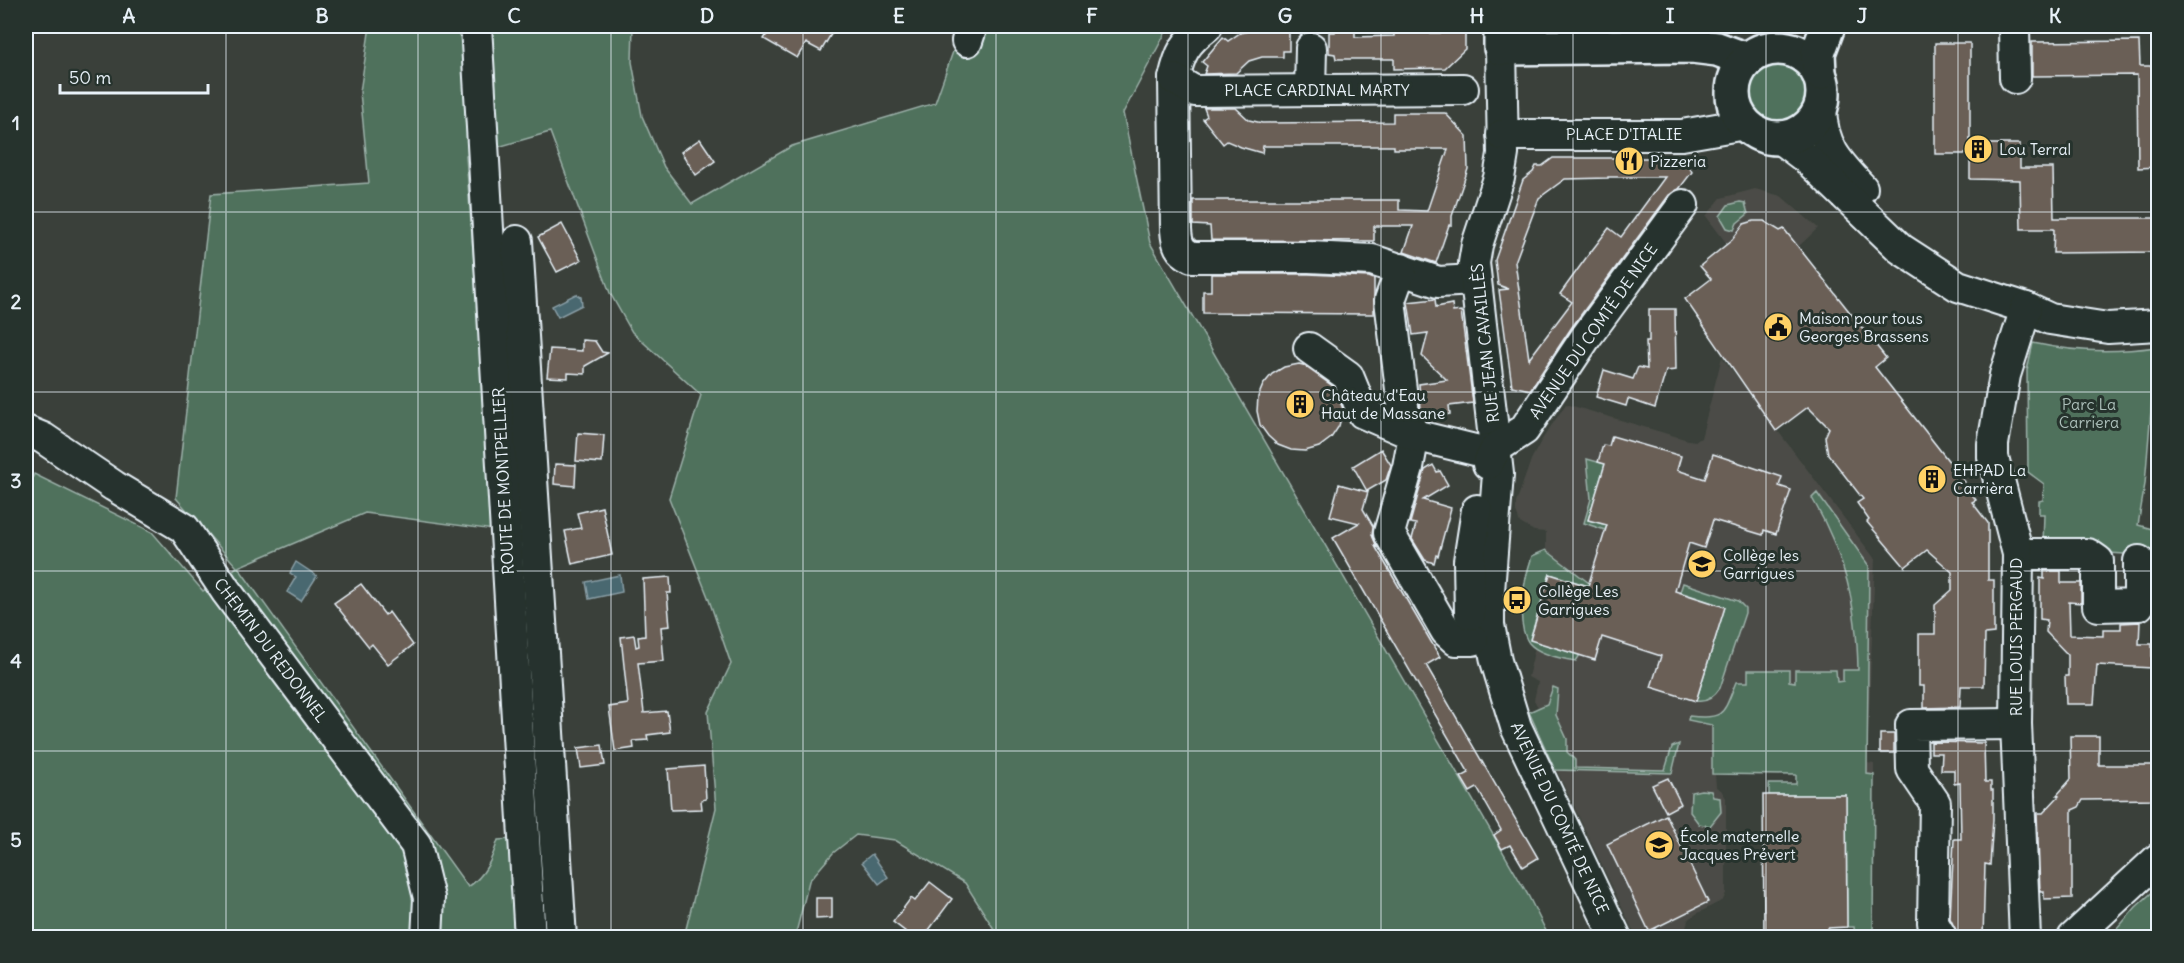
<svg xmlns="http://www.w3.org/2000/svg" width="2184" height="963" viewBox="0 0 2184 963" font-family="Delius,sans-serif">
<rect width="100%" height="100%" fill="#3a403a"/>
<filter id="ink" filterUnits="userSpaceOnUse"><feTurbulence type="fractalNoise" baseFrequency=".0167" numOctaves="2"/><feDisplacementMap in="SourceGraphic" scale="12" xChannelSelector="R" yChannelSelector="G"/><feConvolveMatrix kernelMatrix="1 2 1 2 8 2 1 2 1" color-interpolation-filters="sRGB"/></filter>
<g filter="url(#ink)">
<!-- built -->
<g fill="#4b4c47">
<polygon points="1755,189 1781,196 1818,228 1758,285 1706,216 1721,198"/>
<polygon points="1722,357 1875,559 1867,763 1874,764 1874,775 1715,774 1716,787 1721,790 1726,798 1726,893 1723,900 1696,914 1688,920 1686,928 1666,937 1636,937 1529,712 1538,707 1534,700 1538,682 1528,677 1535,648 1529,643 1524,631 1522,616 1523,591 1532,556 1546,550 1546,532 1534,531 1520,523 1516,512 1516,503 1531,460 1541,441 1566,404 1688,440 1696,441 1701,438"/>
</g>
<!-- green -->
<g fill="#50715b" stroke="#9cb1aa" stroke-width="1.5">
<path d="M370 26H633L632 62 642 116 664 167 692 204 792 146 935 103 962 26H1169L1123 113 1150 243 1528 895 1549 937H999L965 883 895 840 856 835 833 853 809 881 795 937H684L716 808 708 712 731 664 708 597 669 498 701 395 632 332 610 293 550 132 466 156 494 530 365 513 238 567 468 887C485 876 492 859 498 840L513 839 516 937 26 938V493L34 474 152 532 203 591 237 567 176 498 211 194 369 183 360 92Z"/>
<circle cx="1778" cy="93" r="29"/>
<polygon points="1740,202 1745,203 1748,214 1737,223 1734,230 1727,228 1720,216 1728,205"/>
<path d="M2033 343C2074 352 2114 353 2156 347L2145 484 2138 525 2152 529 2158 534V556L2108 553 2043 545 2044 514H2039V501L2043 500 2044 484 2028 472 2027 370Z"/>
<polygon points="1587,459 1605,464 1588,520 1607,525 1605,530 1584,523 1591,499"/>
<path d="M1817 493 1869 566 1867 774 1874 775 1873 937H1855L1854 927H1847L1846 795H1769V784H1796V775L1712 774V725L1688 720 1689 716C1725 720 1723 714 1736 682H1748V670H1789V681L1795 682V670H1836L1837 682 1843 681V670H1858C1857 604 1845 556 1812 498Z"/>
<path d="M1546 550 1589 583 1588 586 1550 574 1530 639 1580 655 1576 661C1563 659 1538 654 1529 643 1514 622 1525 578 1532 556Z"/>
<path d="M1683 583 1738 601 1745 608V613L1720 688C1714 697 1707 703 1696 701L1725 607 1680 592Z"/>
<polygon points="1553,687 1558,689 1556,715 1567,739 1567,752 1575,760 1575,768 1665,770 1672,747 1679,744 1672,773 1555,770 1529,712 1547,704"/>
<polygon points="1701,790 1711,791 1713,797 1720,798 1721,812 1710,826 1699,824 1690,812 1691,792"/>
<polygon points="2158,887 2158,937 2110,937 2136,907"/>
</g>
<!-- water -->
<g fill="#49676f" stroke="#899ea6" stroke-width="1.5">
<polygon points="576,294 581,297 582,305 558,317 552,306"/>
<polygon points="296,562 317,576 301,601 287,592 296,577 290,573"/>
<polygon points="620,575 622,592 589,599 586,582"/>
<polygon points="872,854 888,877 879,884 862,862"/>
</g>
<!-- building -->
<g fill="#6a5e57" stroke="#e8f1f8" stroke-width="1.5" fill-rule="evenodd">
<polygon points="772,26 836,26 821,51 806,43 797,58 764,39"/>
<polygon points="1262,26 1282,26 1283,29 1289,29 1289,51 1283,51 1283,57 1262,57 1249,61 1236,73 1204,74 1207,66 1202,62 1223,37 1228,41 1240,33 1262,28"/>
<polygon points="1335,26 1355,26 1355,37 1394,36 1394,33 1444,33 1442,26 1465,26 1465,49 1445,68 1394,69 1394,59 1336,59 1335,54 1329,53 1329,32 1335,32"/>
<polygon points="2139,41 2140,66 2158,66 2158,167 2138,168 2137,75 2032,76 2032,42"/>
<polygon points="1935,43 1970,43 1970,144 2020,144 2020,168 2053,168 2054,218 2158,218 2158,252 2053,253 2054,229 2021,229 2020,180 1970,179 1970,154 1935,154"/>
<polygon points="1204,108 1236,108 1249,120 1262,123 1393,122 1393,113 1445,113 1467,136 1468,169 1452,216 1452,225 1449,225 1436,263 1404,252 1413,226 1374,226 1374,241 1211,240 1210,226 1193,225 1193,200 1399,200 1399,210 1427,211 1448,149 1394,149 1394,146 1263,146 1262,153 1241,147 1227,141 1223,144 1203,119 1207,116"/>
<polygon points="700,139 715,161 696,175 681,152"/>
<path d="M1553 158H1684L1692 172 1679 189 1669 195 1572 327 1530 390 1512 386 1499 290 1509 289 1498 285 1495 260 1523 180 1533 172 1536 166H1542ZM1608 177H1665L1621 237 1609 228 1586 258 1560 294 1572 302 1529 359 1515 262 1539 198 1565 179 1608 178Z"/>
<polygon points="1764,221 1780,231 1784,229 1886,358 1875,367 1965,482 1964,483 1976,500 1972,502 1988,523 1988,580 1994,580 1994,633 1985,634 1984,686 1961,686 1960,707 1924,708 1924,686 1919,686 1919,634 1935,634 1935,605 1952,590 1952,572 1927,550 1905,567 1867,522 1869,520 1857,503 1863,499 1828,454 1825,437 1829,428 1808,407 1776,431 1685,299 1711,279 1700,266 1732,240 1744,224 1754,221"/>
<polygon points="562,224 581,260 557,272 538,237"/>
<polygon points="1211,274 1309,274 1369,277 1374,279 1374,314 1203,313 1203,291 1211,291"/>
<polygon points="1435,299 1436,307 1452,304 1453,312 1461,311 1473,403 1449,406 1450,414 1425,417 1421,409 1419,384 1447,380 1422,356 1428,333 1413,335 1408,302"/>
<polygon points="1649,309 1675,309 1676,370 1666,371 1655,408 1628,399 1626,406 1596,397 1604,370 1633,379 1638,367 1647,369 1646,341 1649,341"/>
<polygon points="582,340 595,341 602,352 608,353 585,366 585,374 568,373 568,378 547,377 550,349 582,351"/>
<polygon points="1299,364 1303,365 1334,387 1343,409 1339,426 1331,438 1319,447 1305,451 1291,450 1278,445 1268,436 1260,425 1257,411 1258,397 1263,385 1272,374 1284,367"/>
<polygon points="578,433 604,435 602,463 576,461"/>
<polygon points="1612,436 1681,456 1677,470 1705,479 1713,454 1782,477 1779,486 1791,490 1776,534 1764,530 1763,535 1713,520 1704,548 1689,543 1675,591 1725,607 1696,701 1651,687 1661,656 1602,637 1595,660 1530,640 1550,574 1588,586 1607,525 1588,520 1605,464 1598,462 1603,445 1609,446"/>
<polygon points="1381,449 1391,465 1386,480 1367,491 1353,466"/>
<polygon points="555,464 576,465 575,486 554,484"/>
<polygon points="1433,465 1437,472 1440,471 1448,485 1423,500 1451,508 1438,556 1436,555 1434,563 1425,560 1412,539 1416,524 1410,523 1425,470"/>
<polygon points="1339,484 1368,492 1363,509 1373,526 1372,535 1377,547 1375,546 1440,657 1426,665 1538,858 1523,867 1510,845 1502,849 1494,835 1501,830 1477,788 1470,792 1461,777 1469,773 1333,538 1359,523 1330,516"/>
<polygon points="602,507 612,555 572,564 565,531 581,528 577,513"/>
<polygon points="2044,571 2061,571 2061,583 2081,583 2081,603 2069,602 2070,635 2103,636 2103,629 2121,629 2121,623 2140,622 2139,644 2152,644 2152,668 2097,665 2094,704 2066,704 2065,676 2068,676 2068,655 2046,632 2047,620 2040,619 2040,578 2044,579"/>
<polygon points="670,577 671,593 667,593 670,626 661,627 664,661 638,663 644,713 667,711 670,732 647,735 648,740 633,741 634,748 615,751 609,707 628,704 621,637 634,635 636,647 639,646 638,637 645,636 643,579"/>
<polygon points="361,584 385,615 389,612 413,645 388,664 372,644 369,647 334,603"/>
<rect x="1880" y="734" width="14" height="19"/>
<polygon points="2070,736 2099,736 2099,765 2158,765 2158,799 2083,800 2079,807 2072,810 2072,898 2044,899 2044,892 2040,892 2037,813 2043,813 2059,796 2057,795 2071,779"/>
<polygon points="1931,742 1984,743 1985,782 1991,782 1991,790 1993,790 1993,819 1990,865 1985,864 1983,938 1959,938 1950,918 1954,839 1961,839 1960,783 1954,784 1954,770 1941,770 1942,753 1931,753"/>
<polygon points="602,745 605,765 581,768 578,748"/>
<polygon points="704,766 706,799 701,800 702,809 671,810 668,769"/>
<polygon points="1668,778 1681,804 1666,812 1652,785"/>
<polygon points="1763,795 1846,795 1847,927 1828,928 1828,938 1764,938"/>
<polygon points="1666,815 1708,902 1649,931 1607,844"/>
<polygon points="930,882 952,899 923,938 914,938 893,922 911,898 915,901"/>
<polygon points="816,898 832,898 832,918 816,919"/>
</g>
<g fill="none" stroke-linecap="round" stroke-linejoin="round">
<!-- minor casing -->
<g stroke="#e8f1f8" stroke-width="34">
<g id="minor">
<polyline points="476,26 530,938"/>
<path d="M1207 26C1185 43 1180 52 1174 79L1176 230C1177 244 1179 251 1192 257H1309L1372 260 1438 282 1475 280"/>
<polyline points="2014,26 2015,78"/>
<polyline points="967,41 972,26"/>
<polyline points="1501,48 1503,154 1499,178 1477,245 1474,263 1498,474 1489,591 1489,625 1496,661 1516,727 1616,938"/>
<polyline points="1174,79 1194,91 1463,89"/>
<polyline points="1310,90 1311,48"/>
<path d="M1821 109C1822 146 1838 163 1862 188"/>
<polyline points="1502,135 1682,135 1745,124"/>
<polyline points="1779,138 1807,159 1901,249 1958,286 2026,308 2050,319 2108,328 2158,325"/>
<polyline points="517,241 561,938"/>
<polyline points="1401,269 1390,300 1404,414 1414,435 1408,467 1389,533 1446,631 1456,640 1473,640"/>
<polyline points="1309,348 1348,376 1363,413 1414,435 1479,451 1496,448"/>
<polyline points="26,431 43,438 114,486 184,528 226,591 416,845 429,898 427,938"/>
<polyline points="1488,464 1496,448 1524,430 1586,337 1683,205"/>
<polyline points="2018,554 2088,554 2098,561 2098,606 2139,605 2139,561"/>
<polyline points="1470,614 1469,561 1477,510"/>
<polyline points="1942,938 1933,923 1935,803 1912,769 1911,725 2016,724"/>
<polyline points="2025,938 2016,724 2018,554 1993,457 1993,444 2005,375 2026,308"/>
<polyline points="2073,938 2158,859"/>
</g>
</g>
<!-- major casing -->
<g stroke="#e8f1f8" stroke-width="38">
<g id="major">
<polyline points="1501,26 1501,48 1692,46 1717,49 1747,60"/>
<circle cx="1778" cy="93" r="45"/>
<polyline points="1819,73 1818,53 1828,26"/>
</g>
</g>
<!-- minor -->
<use href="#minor" stroke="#26332d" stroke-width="30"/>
<!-- major -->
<use href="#major" stroke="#26332d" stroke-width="33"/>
</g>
</g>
<!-- grid -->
<path fill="none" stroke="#e8f1f8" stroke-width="1.5" stroke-opacity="0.55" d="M226 26V938M418 26V938M611 26V938M803 26V938M996 26V938M1188 26V938M1381 26V938M1573 26V938M1766 26V938M1958 26V938M26 212H2158M26 392H2158M26 571H2158M26 751H2158"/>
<!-- icons -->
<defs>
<g id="building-disc" transform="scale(1.5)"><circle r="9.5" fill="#ffd166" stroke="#26332d"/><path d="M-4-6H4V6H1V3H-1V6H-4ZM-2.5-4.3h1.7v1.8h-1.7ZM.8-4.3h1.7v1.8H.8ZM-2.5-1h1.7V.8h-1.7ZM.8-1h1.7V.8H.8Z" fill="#111"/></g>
<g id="restaurant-disc" transform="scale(1.5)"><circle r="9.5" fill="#ffd166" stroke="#26332d"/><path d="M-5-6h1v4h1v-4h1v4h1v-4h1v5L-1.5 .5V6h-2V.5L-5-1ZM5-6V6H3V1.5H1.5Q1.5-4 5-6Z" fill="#111"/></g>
<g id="civic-disc" transform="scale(1.5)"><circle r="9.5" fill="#ffd166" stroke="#26332d"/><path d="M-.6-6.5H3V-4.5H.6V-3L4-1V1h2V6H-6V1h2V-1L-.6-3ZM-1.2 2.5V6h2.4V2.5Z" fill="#111"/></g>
<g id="school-disc" transform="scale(1.5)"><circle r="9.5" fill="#ffd166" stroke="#26332d"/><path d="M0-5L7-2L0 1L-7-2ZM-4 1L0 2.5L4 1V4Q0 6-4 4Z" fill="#111"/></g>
<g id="bus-disc" transform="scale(1.5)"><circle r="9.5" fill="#ffd166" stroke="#26332d"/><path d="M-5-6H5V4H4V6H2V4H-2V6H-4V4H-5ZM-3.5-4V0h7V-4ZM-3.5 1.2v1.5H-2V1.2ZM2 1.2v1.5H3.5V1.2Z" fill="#111"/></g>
</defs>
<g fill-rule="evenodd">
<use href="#building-disc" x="1978" y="149"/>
<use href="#restaurant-disc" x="1629" y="161"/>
<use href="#civic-disc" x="1778" y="327"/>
<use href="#building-disc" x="1300" y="404"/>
<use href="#building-disc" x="1932" y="479"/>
<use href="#school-disc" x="1702" y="564"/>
<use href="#bus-disc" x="1517" y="600"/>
<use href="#school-disc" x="1659" y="845"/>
</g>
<g text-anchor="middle" stroke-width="6" stroke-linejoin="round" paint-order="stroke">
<!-- street labels -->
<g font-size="16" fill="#e8f1f8" stroke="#26332d">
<text x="1317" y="96">PLACE CARDINAL MARTY</text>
<text x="1624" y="140">PLACE D'ITALIE</text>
<text transform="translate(1593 331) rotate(-55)" y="6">AVENUE DU COMTÉ DE NICE</text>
<text transform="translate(1485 343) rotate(-96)" y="6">RUE JEAN CAVAILLÈS</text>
<text transform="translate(503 481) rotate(-93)" y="6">ROUTE DE MONTPELLIER</text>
<text transform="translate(2016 637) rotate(-90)" y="6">RUE LOUIS PERGAUD</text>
<text transform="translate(271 650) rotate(53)" y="6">CHEMIN DU REDONNEL</text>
<text transform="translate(1560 818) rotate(65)" y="6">AVENUE DU COMTÉ DE NICE</text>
</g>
<!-- poi labels -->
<g font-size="16" fill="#e8f1f8" stroke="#26332d" text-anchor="start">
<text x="1999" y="155">Lou Terral</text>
<text x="1650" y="167">Pizzeria</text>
<text x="1799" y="324">Maison pour tous<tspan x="1799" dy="18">Georges Brassens</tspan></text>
<text x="1321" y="401">Château d'Eau<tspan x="1321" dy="18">Haut de Massane</tspan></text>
<text x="1953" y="476">EHPAD La<tspan x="1953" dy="18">Carrièra</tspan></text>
<text x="1723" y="561">Collège les<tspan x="1723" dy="18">Garrigues</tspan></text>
<text x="1538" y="597">Collège Les<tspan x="1538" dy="18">Garrigues</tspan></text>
<text x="1680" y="842">École maternelle<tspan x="1680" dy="18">Jacques Prévert</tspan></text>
</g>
<!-- park labels -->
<g font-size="16" fill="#abbeb9" stroke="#26332d">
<text x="2089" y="410">Parc La<tspan x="2089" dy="18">Carriera</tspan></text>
</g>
</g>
<!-- margin -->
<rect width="2184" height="963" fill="none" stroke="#26332d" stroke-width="66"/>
<!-- scale -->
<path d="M60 84v9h148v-9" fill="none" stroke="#e8f1f8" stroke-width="3"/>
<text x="69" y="84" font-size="18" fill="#e8f1f8" stroke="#26332d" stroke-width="4.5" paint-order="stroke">50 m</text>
<rect x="33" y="33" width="2118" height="897" fill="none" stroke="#e8f1f8" stroke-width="2"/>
<g font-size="20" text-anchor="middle" font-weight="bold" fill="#e8f1f8">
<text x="129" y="23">A</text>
<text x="322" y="23">B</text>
<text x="514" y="23">C</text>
<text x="707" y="23">D</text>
<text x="899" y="23">E</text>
<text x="1092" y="23">F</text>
<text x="1285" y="23">G</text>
<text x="1477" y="23">H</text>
<text x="1670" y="23">I</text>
<text x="1862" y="23">J</text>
<text x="2055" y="23">K</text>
<text x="16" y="130">1</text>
<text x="16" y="309">2</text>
<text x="16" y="488">3</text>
<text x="16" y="668">4</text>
<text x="16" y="847">5</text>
</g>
</svg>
